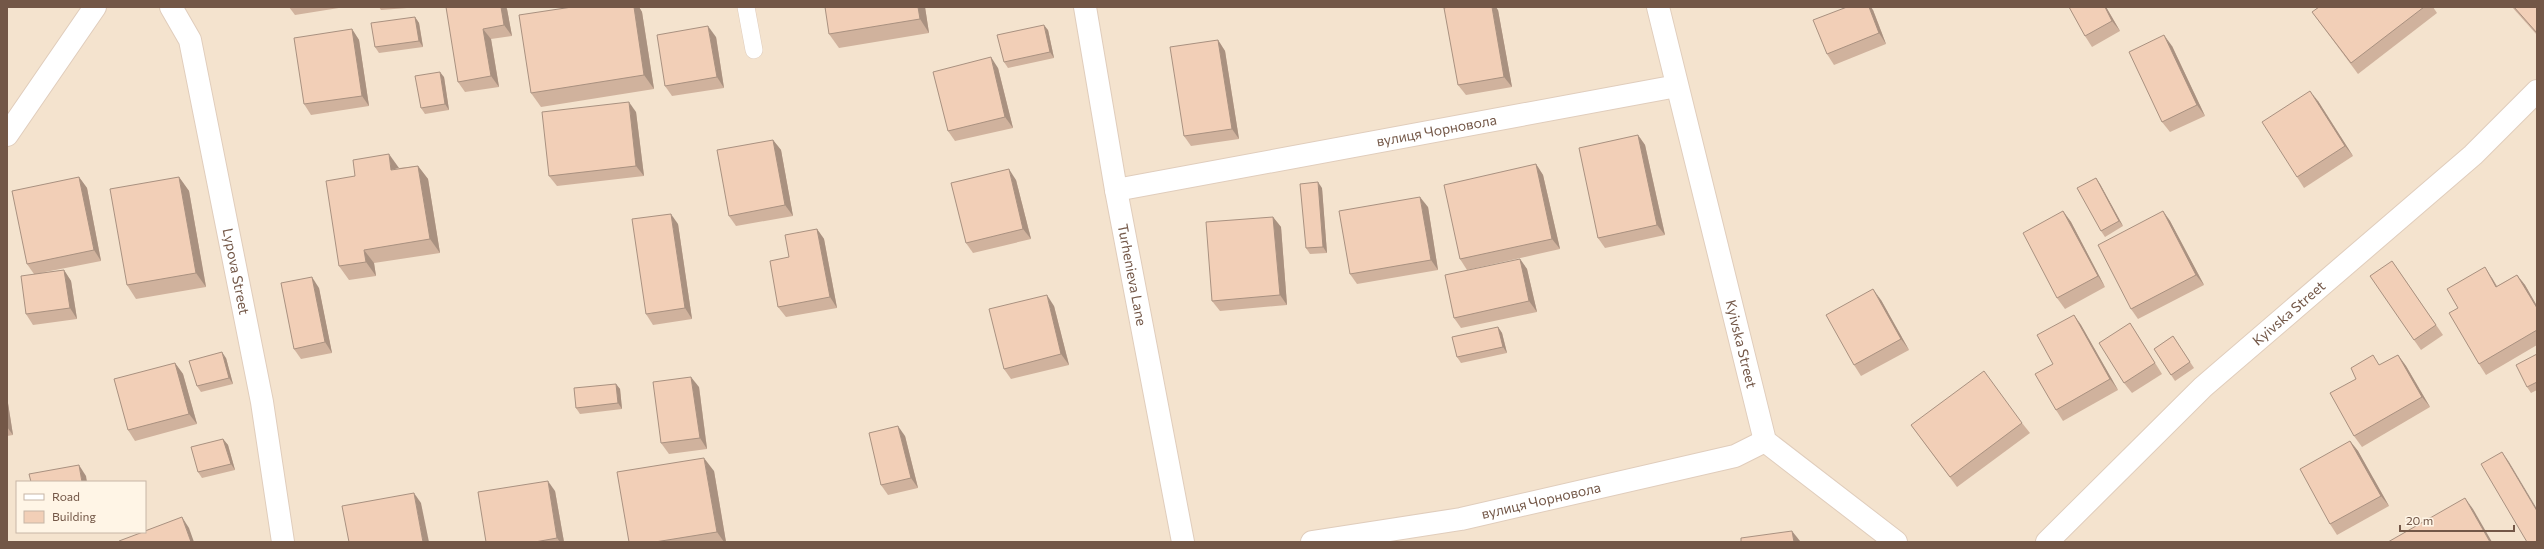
<svg xmlns="http://www.w3.org/2000/svg" width="2544" height="549" viewBox="0 0 2544 549" font-family="Commissioner,sans-serif">
<rect width="100%" height="100%" fill="#fcf1e0"/>
<!-- residential -->
<path fill="#f4e3ce" fill-rule="evenodd" d="M7 7H2537V542H7ZM17 482H145V532H17Z"/>
<g fill="none" stroke-linecap="round" stroke-linejoin="round">
<!-- service casing -->
<g stroke="#e0cdbc" stroke-width="18">
<polyline id="service" points="746,7 754,50"/>
</g>
<!-- minor casing -->
<g stroke="#e0cdbc" stroke-width="24">
<g id="minor">
<path id="s1" d="M171 7 190 40 262 402 283 542"/>
<path id="s2" d="M1085 7 1116 190 1183 542"/>
<path id="s3" d="M1658 7 1765 441 1896 542"/>
<polyline points="7,135 95,7"/>
<path id="s4" d="M1116 190 1677 86"/>
<path id="s5" d="M1312 542 1461 519 1735 456 1765 441"/>
<path id="s6" d="M2047 542 2203 387 2473 155 2537 91"/>
</g>
</g>
<!-- service -->
<use href="#service" stroke="#fff" stroke-width="17"/>
<!-- minor -->
<use href="#minor" stroke="#fff" stroke-width="22"/>
</g>
<!-- wall -->
<g fill="#d0b29d">
<rect x="7" y="7" width="59" height="1"/>
<polygon points="289,7 345,7 295,15"/>
<polygon points="379,7 407,7 407,8 381,10"/>
<polygon points="449,7 506,7 507,9 512,36 491,39 499,87 465,92 458,82"/>
<polygon points="572,7 639,7 642,12 654,89 541,107 531,93"/>
<polygon points="925,7 929,33 839,48 829,34"/>
<polygon points="2069,7 2106,7 2120,31 2092,47 2085,36"/>
<polygon points="2319,7 2433,7 2437,13 2358,74 2312,12"/>
<polygon points="2512,7 2537,7 2537,35"/>
<polygon points="1498,10 1512,87 1466,95 1458,85"/>
<polygon points="1873,10 1886,44 1834,65 1827,54"/>
<polygon points="415,17 419,23 423,47 379,53 375,47"/>
<polygon points="352,29 359,40 369,106 311,115 304,104"/>
<polygon points="1048,30 1054,58 1008,68 1004,62"/>
<polygon points="716,37 724,88 672,96 665,86"/>
<polygon points="1218,40 1225,51 1239,139 1191,146 1184,136"/>
<polygon points="2172,46 2205,116 2170,132 2162,122"/>
<polygon points="998,68 1013,128 955,141 948,131"/>
<polygon points="444,77 449,110 425,114 421,108"/>
<polygon points="2318,101 2353,156 2304,188 2297,177"/>
<polygon points="636,112 644,176 557,186 549,176"/>
<polygon points="1638,135 1645,145 1665,235 1605,248 1598,238"/>
<polygon points="773,140 781,150 793,216 736,226 729,216"/>
<polygon points="1536,164 1543,175 1560,249 1467,270 1460,259"/>
<polygon points="418,166 428,179 440,253 374,263 376,276 349,280 339,266 399,168"/>
<polygon points="79,177 87,188 101,261 40,273 64,270 71,281 77,319 33,325 26,314 34,274 27,264"/>
<polygon points="179,177 189,191 206,287 136,299 127,285"/>
<polygon points="2096,178 2100,184 2123,226 2105,237 2101,231"/>
<polygon points="1016,180 1031,239 973,253 966,243"/>
<polygon points="1322,188 1327,253 1310,254 1306,248"/>
<polygon points="1428,207 1438,270 1357,284 1350,274"/>
<polygon points="2063,211 2071,222 2105,287 2065,309 2057,298"/>
<polygon points="2163,211 2170,221 2204,285 2138,319 2131,309"/>
<polygon points="1273,217 1281,227 1287,305 1220,311 1212,301"/>
<polygon points="678,224 692,319 653,325 646,314"/>
<polygon points="817,229 824,239 837,308 786,317 778,307 789,257"/>
<polygon points="1520,259 1527,269 1537,312 1461,328 1454,318"/>
<polygon points="2392,261 2443,335 2421,350 2414,340"/>
<polygon points="2517,275 2525,285 2537,306 2537,345 2486,375 2479,364 2458,308 2492,278 2497,286"/>
<polygon points="319,288 332,353 301,359 294,349"/>
<polygon points="1881,300 1909,350 1861,376 1854,365"/>
<polygon points="1054,306 1069,365 1011,379 1004,369"/>
<polygon points="2074,315 2081,325 2118,390 2063,421 2056,410 2053,364"/>
<polygon points="2130,323 2162,374 2132,393 2124,383"/>
<polygon points="1498,327 1502,333 1507,353 1461,363 1457,357"/>
<polygon points="2173,336 2194,368 2175,381 2154,349"/>
<polygon points="2537,354 2537,390 2531,393 2527,387"/>
<polygon points="2398,355 2406,366 2430,407 2362,447 2354,436 2380,365"/>
<polygon points="226,358 233,384 201,392 197,386"/>
<polygon points="175,363 183,374 197,424 135,441 128,430"/>
<polygon points="616,384 620,389 622,409 580,414 576,408"/>
<polygon points="699,387 707,449 669,454 661,443"/>
<polygon points="7,397 13,435 7,436"/>
<polygon points="2022,423 2030,433 1957,487 1911,425"/>
<polygon points="905,436 918,488 888,495 881,485"/>
<polygon points="223,439 228,445 235,470 202,478 198,472"/>
<polygon points="2350,441 2358,451 2389,506 2337,535 2330,524"/>
<polygon points="714,471 726,542 629,542"/>
<polygon points="555,491 564,542 486,542"/>
</g>
<!-- shaded-wall -->
<g fill="#a99180">
<polygon points="501,7 506,7 507,9 512,36 504,25"/>
<polygon points="634,7 639,7 642,12 654,89 644,75"/>
<polygon points="918,7 925,7 929,33 920,19"/>
<polygon points="1492,7 1496,7 1498,10 1512,87 1504,77"/>
<polygon points="1869,7 1871,7 1873,10 1886,44 1879,33"/>
<polygon points="2105,7 2106,7 2120,31 2112,21"/>
<polygon points="415,17 419,23 423,47 419,41"/>
<polygon points="1044,25 1048,30 1054,58 1050,52"/>
<polygon points="708,26 716,37 724,88 717,77"/>
<polygon points="352,29 359,40 369,106 362,96"/>
<polygon points="483,29 491,39 499,87 491,76"/>
<polygon points="2164,35 2172,46 2205,116 2197,105"/>
<polygon points="1218,40 1225,51 1239,139 1232,129"/>
<polygon points="991,57 998,68 1013,128 1005,117"/>
<polygon points="440,72 444,77 449,110 445,104"/>
<polygon points="2310,91 2318,101 2353,156 2345,146"/>
<polygon points="629,102 636,112 644,176 636,166"/>
<polygon points="1638,135 1645,145 1665,235 1657,225"/>
<polygon points="773,140 781,150 793,216 785,205"/>
<polygon points="389,154 399,168 391,170"/>
<polygon points="1536,164 1543,175 1560,249 1552,239"/>
<polygon points="418,166 428,179 440,253 430,239"/>
<polygon points="1009,169 1016,180 1031,239 1023,229"/>
<polygon points="79,177 87,188 101,261 94,250"/>
<polygon points="179,177 189,191 206,287 196,273"/>
<polygon points="2096,178 2100,184 2123,226 2119,221"/>
<polygon points="1318,182 1322,188 1327,253 1323,247"/>
<polygon points="1420,197 1428,207 1438,270 1431,260"/>
<polygon points="2063,211 2071,222 2105,287 2098,276"/>
<polygon points="2163,211 2170,221 2204,285 2196,275"/>
<polygon points="671,214 678,224 692,319 685,308"/>
<polygon points="1273,217 1281,227 1287,305 1280,295"/>
<polygon points="817,229 824,239 837,308 830,297"/>
<polygon points="364,250 374,263 376,276 366,262"/>
<polygon points="1520,259 1527,269 1537,312 1529,301"/>
<polygon points="2485,267 2492,278 2503,298 2496,287"/>
<polygon points="64,270 71,281 77,319 70,308"/>
<polygon points="2517,275 2525,285 2537,306 2537,308"/>
<polygon points="312,277 319,288 332,353 325,342"/>
<polygon points="1873,289 1881,300 1909,350 1901,339"/>
<polygon points="1047,295 1054,306 1069,365 1061,354"/>
<polygon points="2074,315 2081,325 2118,390 2110,379"/>
<polygon points="1498,327 1502,333 1507,353 1503,347"/>
<polygon points="222,352 226,358 233,384 229,378"/>
<polygon points="2398,355 2406,366 2430,407 2422,397"/>
<polygon points="175,363 183,374 197,424 189,414"/>
<polygon points="691,377 699,387 707,449 700,438"/>
<polygon points="616,384 620,389 622,409 618,403"/>
<polygon points="7,397 13,435 7,427"/>
<polygon points="898,426 905,436 918,488 911,478"/>
<polygon points="223,439 228,445 235,470 231,464"/>
<polygon points="2350,441 2358,451 2389,506 2381,496"/>
<polygon points="2502,452 2509,462 2537,509 2537,511"/>
<polygon points="704,458 714,471 726,542 724,542 717,532"/>
<polygon points="79,465 86,476 87,482 82,482"/>
<polygon points="548,481 555,491 564,542 560,542 557,538"/>
<polygon points="414,493 421,503 429,542 423,542"/>
<polygon points="2465,498 2473,509 2492,542 2490,542"/>
<polygon points="182,517 189,528 194,542 191,542"/>
<polygon points="1792,531 1800,541 1800,542 1794,542"/>
</g>
<!-- building -->
<g fill="#f2cfb7" stroke="#a99180">
<polygon points="446,7 501,7 504,25 483,29 491,76 458,82"/>
<polygon points="572,7 634,7 644,75 531,93 519,15"/>
<polygon points="825,7 918,7 920,19 829,34"/>
<polygon points="1448,7 1492,7 1504,77 1458,85 1444,8"/>
<polygon points="1847,7 1869,7 1879,33 1827,54 1813,20"/>
<polygon points="2069,7 2105,7 2112,21 2085,36"/>
<polygon points="2319,7 2424,7 2351,63 2312,12"/>
<polygon points="2514,7 2537,7 2537,33"/>
<polygon points="415,17 419,41 375,47 371,23"/>
<polygon points="1044,25 1050,52 1004,62 997,35"/>
<polygon points="708,26 717,77 665,86 657,35"/>
<polygon points="352,29 362,96 304,104 294,38"/>
<polygon points="2164,35 2197,105 2162,122 2129,52"/>
<polygon points="1218,40 1232,129 1184,136 1170,47"/>
<polygon points="991,57 1005,117 948,131 933,72"/>
<polygon points="440,72 445,104 421,108 415,76"/>
<polygon points="2310,91 2345,146 2297,177 2262,122"/>
<polygon points="629,102 636,166 549,176 542,112"/>
<polygon points="1638,135 1657,225 1598,238 1579,148"/>
<polygon points="773,140 785,205 729,216 717,150"/>
<polygon points="389,154 391,170 418,166 430,239 364,250 366,262 339,266 326,181 355,176 353,160"/>
<polygon points="1536,164 1552,239 1460,259 1444,185"/>
<polygon points="1009,169 1023,229 966,243 951,183"/>
<polygon points="79,177 94,250 27,264 12,191"/>
<polygon points="179,177 196,273 127,285 110,189"/>
<polygon points="2096,178 2119,221 2101,231 2077,188"/>
<polygon points="1318,182 1323,247 1306,248 1300,184"/>
<polygon points="1420,197 1431,260 1350,274 1339,211"/>
<polygon points="2063,211 2098,276 2057,298 2023,233"/>
<polygon points="2163,211 2196,275 2131,309 2098,245"/>
<polygon points="671,214 685,308 646,314 632,219"/>
<polygon points="1273,217 1280,295 1212,301 1206,222"/>
<polygon points="817,229 830,297 778,307 770,261 789,257 785,235"/>
<polygon points="1520,259 1529,301 1454,318 1445,275"/>
<polygon points="2392,261 2436,325 2414,340 2370,276"/>
<polygon points="2485,267 2496,287 2517,275 2537,308 2537,330 2479,364 2449,313 2458,308 2447,289"/>
<polygon points="64,270 70,308 26,314 21,276"/>
<polygon points="312,277 325,342 294,349 281,283"/>
<polygon points="1873,289 1901,339 1854,365 1826,315"/>
<polygon points="1047,295 1061,354 1004,369 989,309"/>
<polygon points="2074,315 2110,379 2056,410 2035,374 2053,364 2037,335"/>
<polygon points="2130,323 2155,363 2124,383 2099,343"/>
<polygon points="1498,327 1503,347 1457,357 1452,337"/>
<polygon points="2173,336 2190,362 2171,375 2154,349"/>
<polygon points="222,352 229,378 197,386 189,361"/>
<polygon points="2537,354 2537,382 2527,387 2516,365"/>
<polygon points="2373,355 2379,365 2398,355 2422,397 2354,436 2330,393 2356,379 2351,368"/>
<polygon points="175,363 189,414 128,430 114,379"/>
<polygon points="1984,371 2022,423 1950,477 1911,425"/>
<polygon points="691,377 700,438 661,443 653,382"/>
<polygon points="616,384 618,403 576,408 574,388"/>
<polygon points="898,426 911,478 881,485 869,433"/>
<polygon points="223,439 231,464 198,472 191,447"/>
<polygon points="2350,441 2381,496 2330,524 2300,469"/>
<polygon points="2502,452 2537,511 2537,542 2527,542 2481,464"/>
<polygon points="704,458 717,532 655,542 629,542 617,472"/>
<polygon points="79,465 82,482 31,482 29,474"/>
<polygon points="548,481 557,538 535,542 486,542 478,492"/>
<polygon points="414,493 423,542 349,542 342,506"/>
<polygon points="2465,498 2490,542 2388,542"/>
<polygon points="182,517 191,542 119,542 119,541 143,532 145,532 145,531"/>
<polygon points="1792,531 1794,542 1741,542 1741,538"/>
</g>
<g text-anchor="middle" stroke-width="3" stroke-linejoin="round" paint-order="stroke">
<!-- street labels -->
<g font-size="14" fill="#735747" stroke="#fff5e6">
<text dy="5" stroke="none"><textPath href="#s4" startOffset="326">вулиця Чорновола</textPath></text>
<text dy="5" stroke="none"><textPath href="#s1" startOffset="274">Lypova Street</textPath></text>
<text dy="5" stroke="none"><textPath href="#s2" startOffset="272">Turhenieva Lane</textPath></text>
<text dy="5" stroke="none"><textPath href="#s6" startOffset="333">Kyivska Street</textPath></text>
<text dy="5" stroke="none"><textPath href="#s3" startOffset="347">Kyivska Street</textPath></text>
<text dy="5" stroke="none"><textPath href="#s5" startOffset="233">вулиця Чорновола</textPath></text>
</g>
</g>
<!-- border -->
<rect width="2544" height="549" fill="none" stroke="#735747" stroke-width="16"/>
<!-- legend -->
<rect x="16" y="481" width="130" height="52" fill="#fff5e6" stroke="#c7b6a6"/>
<rect x="24" y="494" width="20" height="6" fill="#ffffff" stroke="#c7b6a6"/>
<text x="52" y="501" font-size="12" fill="#735747">Road</text>
<rect x="24" y="511" width="20" height="12" fill="#f2cfb7" stroke="#c7b6a6"/>
<text x="52" y="521" font-size="12" fill="#735747">Building</text>
<!-- scale -->
<path d="M2400 525v6h114v-6" fill="none" stroke="#735747" stroke-width="2"/>
<text x="2406" y="525" font-size="12" fill="#735747" stroke="#fff5e6" stroke-width="3" paint-order="stroke">20 m</text>
</svg>
